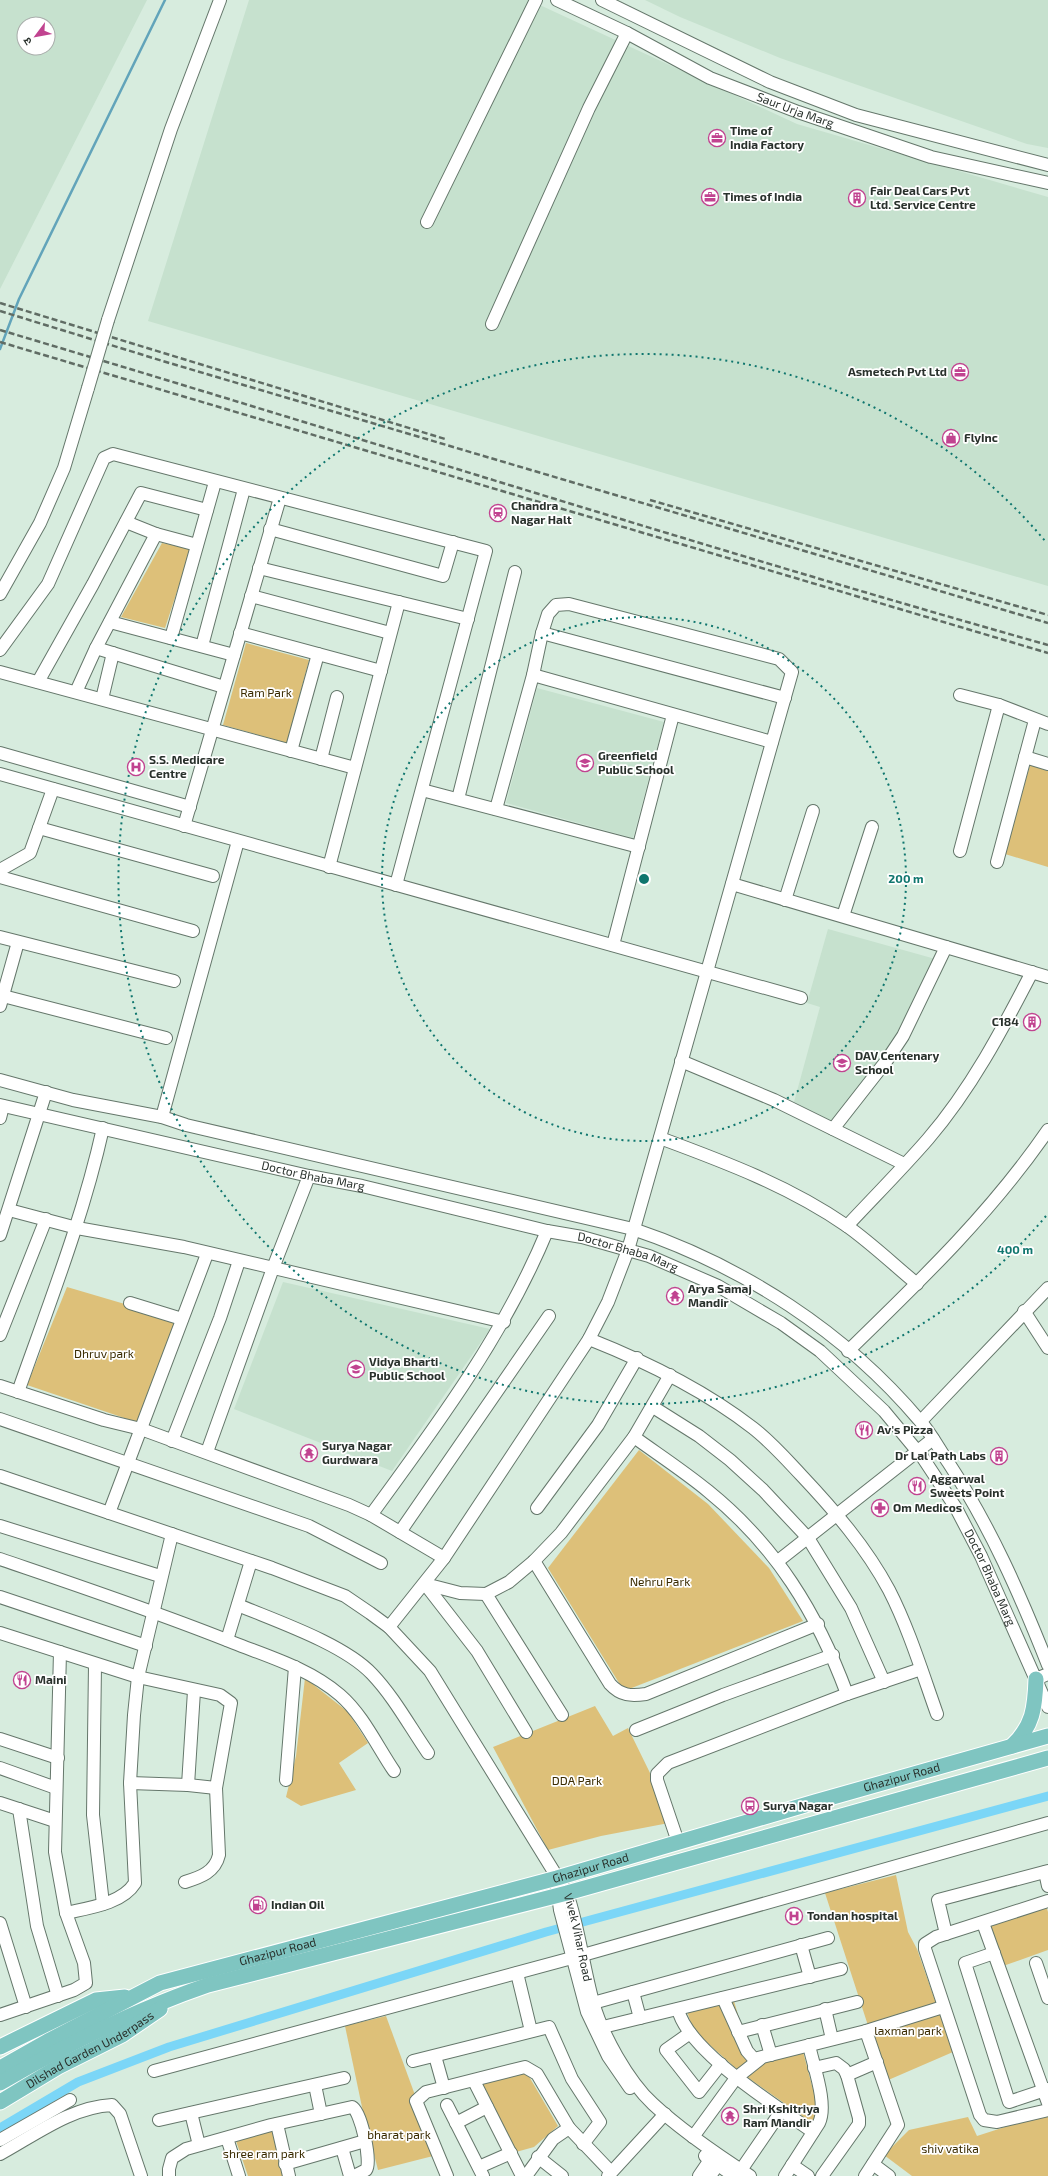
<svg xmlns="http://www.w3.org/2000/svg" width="1048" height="2176" viewBox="0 0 1048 2176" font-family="'Exo 2','Noto Sans Devanagari',sans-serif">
<rect width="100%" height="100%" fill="#d7ecde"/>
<!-- built -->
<g fill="#c6e1ce" fill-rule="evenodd">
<path d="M0 0H147L0 289ZM24 24H48V48H24Z"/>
<polygon points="249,0 529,0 797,124 1048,197 1048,586 148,321"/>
<polygon points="645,0 1048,0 1048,148 1027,144 780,58 680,17"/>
<polygon points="537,688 664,722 633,838 506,803"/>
<polygon points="828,929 939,960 906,1023 835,1123 794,1102 820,1007 807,1003"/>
<polygon points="283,1282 490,1329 392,1471 234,1409"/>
</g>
<!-- green -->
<g fill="#ddc079">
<polygon points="162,543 191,549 165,628 121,617"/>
<polygon points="246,643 309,660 287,743 223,725"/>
<polygon points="1030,765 1048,771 1048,867 1005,854"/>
<polygon points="67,1287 179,1320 139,1423 27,1385"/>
<polygon points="639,1450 708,1504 769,1568 803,1621 624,1691 548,1568"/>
<polygon points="305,1678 348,1712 368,1743 339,1763 356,1790 301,1806 286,1797 296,1756"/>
<polygon points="595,1706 613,1736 628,1728 674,1822 601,1836 548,1850 493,1747"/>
<polygon points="896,1875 908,1932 917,1949 953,2052 886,2081 825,1893"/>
<polygon points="1046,1905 1048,1912 1048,1950 1003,1966 989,1925"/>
<polygon points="734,2001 749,2053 801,2044 820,2116 815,2125 740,2072 693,2030 686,2008"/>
<polygon points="386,2016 437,2155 378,2170 362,2107 345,2026"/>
<polygon points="527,2073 558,2126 534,2147 516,2152 482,2084"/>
<polygon points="1048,2113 1048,2176 912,2176 884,2155 909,2130 968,2117 977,2136"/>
<polygon points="280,2128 293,2176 248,2176 235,2138"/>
</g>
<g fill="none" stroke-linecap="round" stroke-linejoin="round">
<!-- stream -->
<polyline stroke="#62a4ba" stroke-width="2.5" points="0,349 19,299 165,0"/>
<!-- canal -->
<polyline stroke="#7bd6f7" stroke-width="9" points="0,2128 78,2082 169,2047 546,1932 1048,1796"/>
<!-- minor casing -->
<g stroke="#65776b" stroke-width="14">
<g id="minor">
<path id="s1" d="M557 0 627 33 710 78 798 112 931 157 1048 183"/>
<polyline points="602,0 770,82 856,115 1048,165"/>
<polyline points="427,222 536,0"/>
<polyline points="108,320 171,129 220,0"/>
<polyline points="492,324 589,108 627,33"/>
<polyline points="126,522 156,534"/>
<polyline points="270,529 443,576 453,542"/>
<polyline points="259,568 468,619"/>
<polyline points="0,594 40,523 64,468 88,388"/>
<polyline points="251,596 390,633"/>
<polyline points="110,622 234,655"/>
<polyline points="240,633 381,671"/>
<polyline points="542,633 785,698"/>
<polyline points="171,638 215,482"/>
<polyline points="202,646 244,489"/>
<polyline points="96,648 224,687"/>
<polyline points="0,650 48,584 104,458 113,454 486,551 396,885"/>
<polyline points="0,672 355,768"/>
<polyline points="533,675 772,742"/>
<polyline points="38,682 93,584 141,493 207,510"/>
<polyline points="76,692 96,648 156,534 197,545"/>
<polyline points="960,695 999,705 1048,724"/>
<polyline points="102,699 113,653"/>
<polyline points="291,751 318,654"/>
<polyline points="0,753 190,807"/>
<polyline points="1025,757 1048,764"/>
<polyline points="321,759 337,697"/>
<polyline points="0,774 801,998"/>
<polyline points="422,790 639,847"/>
<polyline points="458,799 515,572"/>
<polyline points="184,826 280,498"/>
<polyline points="39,828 213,876"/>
<polyline points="960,851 999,705"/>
<polyline points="997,862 1035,720"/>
<polyline points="329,867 399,602"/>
<polyline points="0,870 30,853 53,789"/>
<polyline points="0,877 193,931"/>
<polyline points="732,884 1048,977"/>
<polyline points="785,900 813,811"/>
<polyline points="843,916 872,827"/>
<polyline points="0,937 174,981"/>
<polyline points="613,945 673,715"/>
<polyline points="3,996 166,1038"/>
<polyline points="0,1006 18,942"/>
<polyline points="681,1061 774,1100 904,1164"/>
<path d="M0 1080 73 1100 162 1117 186 1125 633 1229C743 1266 845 1332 920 1421 931 1433 939 1449 948 1462 990 1526 1020 1594 1048 1665"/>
<path id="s2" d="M0 1105 309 1176 362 1186 547 1231 582 1237 649 1256 718 1286 781 1323 820 1351 884 1411 923 1458 956 1508 981 1556 1048 1707"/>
<polyline points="162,1117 238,841"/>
<polyline points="0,1118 3,1106"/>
<polyline points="833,1129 887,1060 903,1036 946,947"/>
<path d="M660 1138C725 1162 789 1186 847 1226 871 1243 894 1265 917 1284"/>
<polyline points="9,1210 77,1228 184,1247 504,1322"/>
<path d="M847 1226C874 1197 902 1169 928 1139 971 1089 1002 1030 1032 972"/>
<polyline points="0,1235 46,1092"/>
<polyline points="130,1303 182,1319"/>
<polyline points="1024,1311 1048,1348"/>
<polyline points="0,1335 46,1219"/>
<path d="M589 1339C647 1362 704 1390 753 1428 771 1442 786 1459 801 1475 834 1510 866 1547 889 1590 909 1629 922 1672 937 1714"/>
<path d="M848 1351C920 1281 991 1213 1048 1130"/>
<polyline points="0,1386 104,1420 141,1429 349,1505 371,1515 444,1558"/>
<path d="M18 1392C49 1304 83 1218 103 1128"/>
<polyline points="653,1407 699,1436 730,1460 763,1490 808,1538 851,1608 884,1682"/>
<polyline points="0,1419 309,1526 381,1563"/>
<polyline points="921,1421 1048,1288"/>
<path d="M634 1437C659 1455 685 1472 708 1491 776 1546 817 1613 847 1694"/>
<polyline points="172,1441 220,1318 239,1261"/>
<polyline points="207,1452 273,1268 309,1176"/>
<path id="s3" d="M0 1476 272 1568 345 1596 370 1613 389 1627 430 1671 567 1893C579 1928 583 1966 593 2002 602 2034 628 2081 653 2104 682 2131 716 2154 750 2176"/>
<polyline points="537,1508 598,1425 637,1358"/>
<polyline points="109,1513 207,1254"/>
<path d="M371 1515C437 1425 504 1335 547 1231"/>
<polyline points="0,1526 160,1576"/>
<polyline points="400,1532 549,1316"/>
<path d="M0 1559C79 1586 157 1612 234 1643 270 1657 310 1669 340 1695 363 1715 377 1746 394 1771"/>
<path d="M534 1561 610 1684C621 1696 631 1696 646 1694L818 1624"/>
<polyline points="778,1561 933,1439"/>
<polyline points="425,1584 460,1593 486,1594 509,1582 534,1561 561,1533 634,1437 670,1375"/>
<polyline points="425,1584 477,1651 526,1732"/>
<polyline points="486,1594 562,1715"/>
<polyline points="0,1597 146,1646"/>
<path d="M238 1605C276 1621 344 1644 372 1674 394 1697 410 1727 428 1753"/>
<polyline points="389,1627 444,1558 589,1339 608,1302 628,1250 792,672 779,659 569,604 556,605 548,614 542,633 533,675 496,809"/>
<path d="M0 1633 138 1677 220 1695 231 1703 216 1788 219 1855C215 1872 201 1877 185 1882"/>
<polyline points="227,1640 251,1561"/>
<polyline points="95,1665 93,1815 103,1904"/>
<polyline points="1036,1679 1048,1674"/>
<polyline points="636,1730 723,1695 833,1655"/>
<polyline points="0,1739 58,1758"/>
<polyline points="0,1768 56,1788"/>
<polyline points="286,1780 295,1667"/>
<polyline points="130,1783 188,1785 216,1788"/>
<polyline points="188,1785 194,1691"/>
<polyline points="0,1803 55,1821"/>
<polyline points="19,1809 37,1926 58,1996"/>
<polyline points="678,1842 657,1780 657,1774 668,1763 847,1694 921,1669"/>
<polyline points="1045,1872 1048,1886"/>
<polyline points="557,1888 560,1910 587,2012 608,2056 630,2088"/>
<polyline points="1048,1901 936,1937 925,1944 925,1949 980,2115 984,2120 997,2122 1048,2110"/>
<path d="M66 1913C88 1908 122 1904 135 1883L130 1783 134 1715 138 1677 172 1534"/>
<polyline points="0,1923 26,2007"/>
<polyline points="983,1923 1048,2103"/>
<polyline points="946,1934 938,1900 1048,1871"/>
<polyline points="801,1945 810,1977"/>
<polyline points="994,1953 965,1963 1009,2102 1048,2089"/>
<polyline points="1036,1963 1048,1998"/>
<polyline points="517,1973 531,2031"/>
<polyline points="633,1992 640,2018"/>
<polyline points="723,1998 747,2051 754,2059 866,2031 898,2125 865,2176"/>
<polyline points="593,2003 828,1938"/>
<path d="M678 2009C687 2051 778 2107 813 2132"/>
<polyline points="825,2009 832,2039"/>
<polyline points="0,2015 74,1990 86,1983 84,1963 66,1913 55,1852 60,1652"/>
<polyline points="762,2025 771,2055"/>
<polyline points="603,2027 841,1969"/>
<polyline points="866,2031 943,2007"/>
<polyline points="738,2032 857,2002"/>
<polyline points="690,2033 666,2050 699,2092 721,2064"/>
<polyline points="435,2056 444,2088"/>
<polyline points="413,2061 549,2027 572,2079 600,2122 583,2144"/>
<polyline points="814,2068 836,2063 844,2069 847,2075"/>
<polyline points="154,2071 583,1955 1048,1823"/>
<polyline points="474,2081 522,2176"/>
<polyline points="315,2085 321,2114"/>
<polyline points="447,2105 483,2176"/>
<polyline points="191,2113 199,2145"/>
<polyline points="159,2120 344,2078"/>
<polyline points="456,2123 487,2107"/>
<polyline points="277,2124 289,2176"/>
<polyline points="693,2137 736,2078 760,2059"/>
<polyline points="227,2138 239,2176"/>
<polyline points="0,2140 70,2100"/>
<polyline points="342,2148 350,2176"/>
<path d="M0 2154C35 2135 71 2107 112 2105L120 2114 141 2176"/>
<polyline points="705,2156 734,2176"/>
<polyline points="538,2157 562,2176"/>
<polyline points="285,2164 365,2141"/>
<polyline points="873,2164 889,2176"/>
<polyline points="792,2165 808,2176"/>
<polyline points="479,2167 511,2153"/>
<polyline points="741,2170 782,2110"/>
<path d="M169 2176V2169L172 2158 186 2149 271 2125 352 2107C361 2111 372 2162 366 2170L354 2176"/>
<polyline points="447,2176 416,2101 426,2092 525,2067 537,2074 569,2128 611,2172"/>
<polyline points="526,2176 553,2139 569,2128"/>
<polyline points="608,2176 665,2114"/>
<polyline points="699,2176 714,2154"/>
<polyline points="710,2176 722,2159"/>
<path d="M785 2176 819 2123C828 2104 813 2065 809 2045"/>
<polyline points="822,2176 859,2124 859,2118 847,2075 877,2062"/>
</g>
</g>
<!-- major casing -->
<g stroke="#fff" stroke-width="17">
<g id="major">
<path d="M1012 1746C1033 1726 1035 1708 1036 1679"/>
<polyline points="0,2047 96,2000 125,1997"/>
<path id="s4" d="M0 2068 48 2041 160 1983 557 1878 815 1802 1048 1736"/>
<path d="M0 2083C67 2044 135 2010 208 1985L567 1893 1048 1758"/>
<path id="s5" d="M0 2102 58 2067 122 2035 160 2009"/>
</g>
</g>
<!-- minor -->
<use href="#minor" stroke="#fff" stroke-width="12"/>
<!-- major -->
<use href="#major" stroke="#7fc5c1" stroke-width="15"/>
<!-- rail -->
<g stroke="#606c64" stroke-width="2.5" stroke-dasharray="6 3" stroke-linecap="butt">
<polyline points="0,303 445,439"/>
<polyline points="0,311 166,362 1048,623"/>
<path d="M0 330C350 434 697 546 1048 645"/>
<polyline points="0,342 1048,653"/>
<polyline points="650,500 1048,615"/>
</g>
<!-- minor-bridge casing -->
<g stroke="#65776b" stroke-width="14" stroke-linecap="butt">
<polyline id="minor-bridge" points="88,388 108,320"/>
</g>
<!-- minor-bridge -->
<use href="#minor-bridge" stroke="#fff" stroke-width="12"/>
</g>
<!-- distance rings -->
<g fill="none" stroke="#0f766e" stroke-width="2" stroke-dasharray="2 4">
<circle cx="644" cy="879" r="262"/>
<path d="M1046 1216A525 525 0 1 1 1046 542"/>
</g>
<!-- icons -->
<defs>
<g id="office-ring" transform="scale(0.9)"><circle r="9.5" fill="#fff" stroke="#c14390" stroke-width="1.5"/><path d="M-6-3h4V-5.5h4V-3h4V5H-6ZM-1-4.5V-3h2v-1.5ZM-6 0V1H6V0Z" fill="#c14390"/></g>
<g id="building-ring" transform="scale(0.9)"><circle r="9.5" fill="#fff" stroke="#c14390" stroke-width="1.5"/><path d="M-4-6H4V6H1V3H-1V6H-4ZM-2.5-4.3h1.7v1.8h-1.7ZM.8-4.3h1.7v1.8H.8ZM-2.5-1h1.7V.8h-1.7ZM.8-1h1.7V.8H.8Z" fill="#c14390"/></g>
<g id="shop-ring" transform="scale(0.9)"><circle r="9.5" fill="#fff" stroke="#c14390" stroke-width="1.5"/><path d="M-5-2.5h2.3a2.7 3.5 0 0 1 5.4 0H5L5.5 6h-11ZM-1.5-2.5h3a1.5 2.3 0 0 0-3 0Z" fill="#c14390"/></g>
<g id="station-ring" transform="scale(0.9)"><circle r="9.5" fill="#fff" stroke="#c14390" stroke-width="1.5"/><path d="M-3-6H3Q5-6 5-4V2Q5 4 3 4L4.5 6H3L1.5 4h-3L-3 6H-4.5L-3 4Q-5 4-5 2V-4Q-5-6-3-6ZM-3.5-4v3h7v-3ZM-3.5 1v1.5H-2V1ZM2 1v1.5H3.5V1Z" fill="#c14390"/></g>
<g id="school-ring" transform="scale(0.9)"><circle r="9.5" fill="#fff" stroke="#c14390" stroke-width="1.5"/><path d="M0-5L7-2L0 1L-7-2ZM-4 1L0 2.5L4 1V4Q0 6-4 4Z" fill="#c14390"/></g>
<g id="hospital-ring" transform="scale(0.9)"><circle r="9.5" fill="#fff" stroke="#c14390" stroke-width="1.5"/><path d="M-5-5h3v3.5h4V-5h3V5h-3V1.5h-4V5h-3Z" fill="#c14390"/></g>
<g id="temple-ring" transform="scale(0.9)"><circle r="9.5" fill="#fff" stroke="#c14390" stroke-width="1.5"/><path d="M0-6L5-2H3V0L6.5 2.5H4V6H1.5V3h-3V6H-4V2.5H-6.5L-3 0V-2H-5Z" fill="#c14390"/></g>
<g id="restaurant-ring" transform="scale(0.9)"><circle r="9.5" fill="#fff" stroke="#c14390" stroke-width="1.5"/><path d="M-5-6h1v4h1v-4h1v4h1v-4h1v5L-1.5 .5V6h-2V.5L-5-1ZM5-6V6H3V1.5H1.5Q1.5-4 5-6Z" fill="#c14390"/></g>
<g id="pharmacy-ring" transform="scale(0.9)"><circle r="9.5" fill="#fff" stroke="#c14390" stroke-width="1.5"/><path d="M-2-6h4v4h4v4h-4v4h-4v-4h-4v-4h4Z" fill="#c14390"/></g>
<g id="bus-ring" transform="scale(0.9)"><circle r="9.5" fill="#fff" stroke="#c14390" stroke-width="1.5"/><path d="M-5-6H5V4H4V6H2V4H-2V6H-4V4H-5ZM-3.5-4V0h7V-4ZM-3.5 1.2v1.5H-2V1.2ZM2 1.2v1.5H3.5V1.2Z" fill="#c14390"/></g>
<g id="fuel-ring" transform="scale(0.9)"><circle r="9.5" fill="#fff" stroke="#c14390" stroke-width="1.5"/><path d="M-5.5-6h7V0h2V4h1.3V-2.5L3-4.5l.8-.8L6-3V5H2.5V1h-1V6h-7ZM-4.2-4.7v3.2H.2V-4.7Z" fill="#c14390"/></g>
</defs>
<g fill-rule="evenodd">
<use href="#office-ring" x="717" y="138"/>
<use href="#office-ring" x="710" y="197"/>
<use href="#building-ring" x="857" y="198"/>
<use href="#office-ring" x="960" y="372"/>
<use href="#shop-ring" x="951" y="438"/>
<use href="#station-ring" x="498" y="513"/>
<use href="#school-ring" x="585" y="763"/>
<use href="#hospital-ring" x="136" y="767"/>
<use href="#building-ring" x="1032" y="1022"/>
<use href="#school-ring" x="842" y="1063"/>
<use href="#temple-ring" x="675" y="1296"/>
<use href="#school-ring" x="356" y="1369"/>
<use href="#restaurant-ring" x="864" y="1430"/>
<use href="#temple-ring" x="309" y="1453"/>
<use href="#building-ring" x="999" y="1456"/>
<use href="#restaurant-ring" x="917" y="1486"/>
<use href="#pharmacy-ring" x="880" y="1508"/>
<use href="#restaurant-ring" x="22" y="1680"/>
<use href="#bus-ring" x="750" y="1806"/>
<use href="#fuel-ring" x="258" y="1905"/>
<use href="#hospital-ring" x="794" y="1916"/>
<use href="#temple-ring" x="730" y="2116"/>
</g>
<g text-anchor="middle" stroke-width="3.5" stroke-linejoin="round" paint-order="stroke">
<!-- street labels -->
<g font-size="12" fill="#29312c" stroke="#fff">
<text dy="4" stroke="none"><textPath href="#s1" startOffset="263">Saur Urja Marg</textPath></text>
<text dy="4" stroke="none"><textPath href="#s2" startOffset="321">Doctor Bhaba Marg</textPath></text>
<text dy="4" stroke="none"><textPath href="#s2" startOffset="645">Doctor Bhaba Marg</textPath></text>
<text dy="4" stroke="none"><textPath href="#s2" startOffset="1149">Doctor Bhaba Marg</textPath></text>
<text dy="4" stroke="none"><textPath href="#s4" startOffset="951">Ghazipur Road</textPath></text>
<text dy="4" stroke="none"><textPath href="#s4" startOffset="627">Ghazipur Road</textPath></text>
<text dy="4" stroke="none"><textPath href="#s3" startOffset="786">Vivek Vihar Road</textPath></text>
<text dy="4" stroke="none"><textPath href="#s4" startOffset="303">Ghazipur Road</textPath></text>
<text dy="4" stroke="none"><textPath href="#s5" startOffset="104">Dilshad Garden Underpass</textPath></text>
</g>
<!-- poi labels -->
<g font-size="12" font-weight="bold" fill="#29312c" stroke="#fff" text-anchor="start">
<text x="730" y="135">Time of<tspan x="730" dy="14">India Factory</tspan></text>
<text x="870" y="195">Fair Deal Cars Pvt<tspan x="870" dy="14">Ltd. Service Centre</tspan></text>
<text x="723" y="201">Times of India</text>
<text x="947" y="376" text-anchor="end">Asmetech Pvt Ltd</text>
<text x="964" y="442">FlyInc</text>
<text x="511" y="510">Chandra<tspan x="511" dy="14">Nagar Halt</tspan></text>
<text x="598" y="760">Greenfield<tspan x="598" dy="14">Public School</tspan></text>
<text x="149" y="764">S.S. Medicare<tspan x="149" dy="14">Centre</tspan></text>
<text x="1019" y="1026" text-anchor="end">C184</text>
<text x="855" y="1060">DAV Centenary<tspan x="855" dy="14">School</tspan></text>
<text x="688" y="1293">Arya Samaj<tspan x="688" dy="14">Mandir</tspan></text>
<text x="369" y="1366">Vidya Bharti<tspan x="369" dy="14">Public School</tspan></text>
<text x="877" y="1434">Av's Pizza</text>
<text x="322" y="1450">Surya Nagar<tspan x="322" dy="14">Gurdwara</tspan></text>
<text x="986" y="1460" text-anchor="end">Dr Lal Path Labs</text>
<text x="930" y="1483">Aggarwal<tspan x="930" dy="14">Sweets Point</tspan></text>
<text x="893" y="1512">Om Medicos</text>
<text x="35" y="1684">Maini</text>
<text x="763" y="1810">Surya Nagar</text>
<text x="271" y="1909">Indian Oil</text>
<text x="807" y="1920">Tondan hospital</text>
<text x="743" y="2113">Shri Kshitriya<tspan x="743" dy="14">Ram Mandir</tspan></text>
</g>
<!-- park labels -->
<g font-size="12" fill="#3a2b00" stroke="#fff">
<text x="266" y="697">Ram Park</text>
<text x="104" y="1358">Dhruv park</text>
<text x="660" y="1586">Nehru Park</text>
<text x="577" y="1785">DDA Park</text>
<text x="908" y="2035">laxman park</text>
<text x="399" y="2139">bharat park</text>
<text x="950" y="2153">shiv vatika</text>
<text x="264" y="2158">shree ram park</text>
</g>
</g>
<circle cx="644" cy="879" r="6" fill="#0f766e" stroke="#fff" stroke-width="2"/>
<g font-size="12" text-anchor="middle" font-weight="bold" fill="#0f766e" stroke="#fff" stroke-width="3.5" stroke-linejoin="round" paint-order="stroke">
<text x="906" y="883">200 m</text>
<text x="1015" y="1254">400 m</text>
</g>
<!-- north arrow -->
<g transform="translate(36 36) rotate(238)"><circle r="19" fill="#ffffff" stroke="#a9adab"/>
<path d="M0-3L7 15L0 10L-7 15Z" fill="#c14390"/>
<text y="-6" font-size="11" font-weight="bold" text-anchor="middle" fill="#29312c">उ</text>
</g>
</svg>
